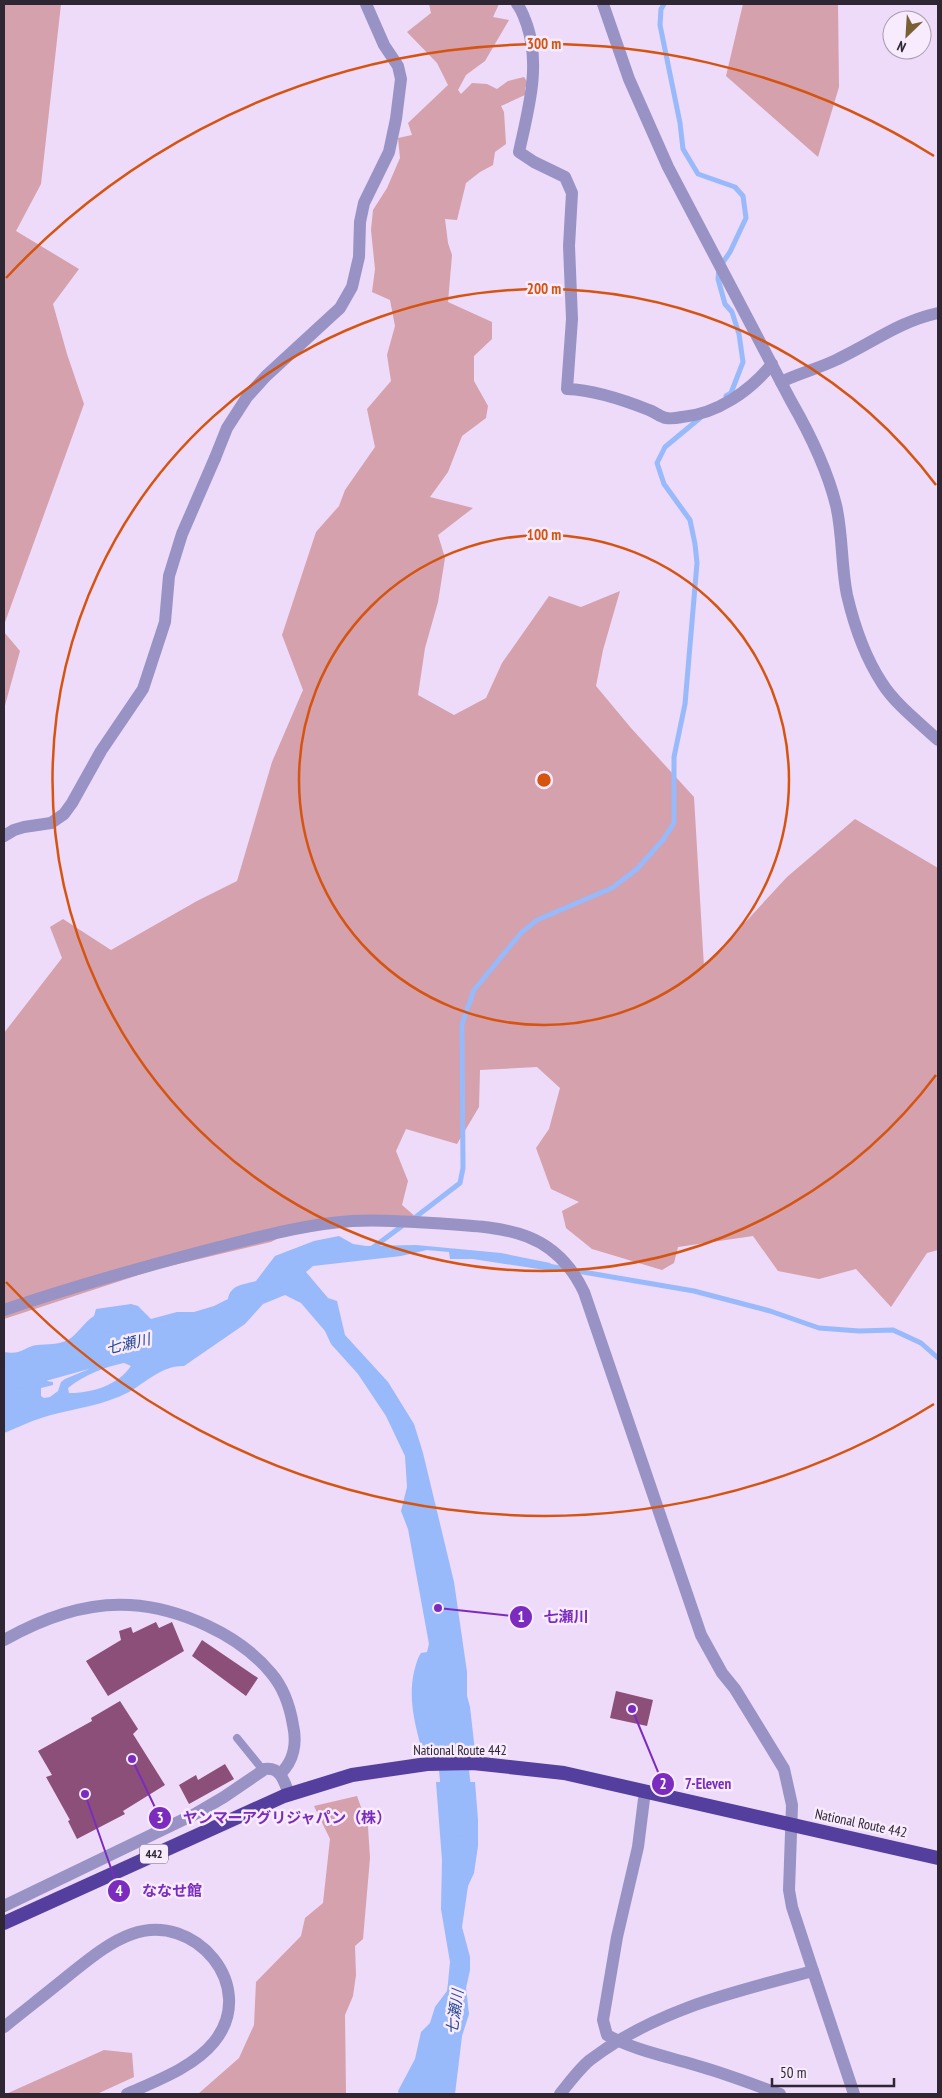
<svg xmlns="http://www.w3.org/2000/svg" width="942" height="2098" viewBox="0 0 942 2098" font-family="'PT Sans Narrow','Noto Sans JP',sans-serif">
<rect width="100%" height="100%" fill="#eedaf9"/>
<!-- green -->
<g fill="#d4a1ac">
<polygon points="4,4 61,4 41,184 16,231 79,269 53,304 67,354 84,404 4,625"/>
<polygon points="429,4 499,4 493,17 509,20 485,61 466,75 458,90 461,94 472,83 487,84 497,89 508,81 524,77 528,83 525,88 525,95 501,106 504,112 506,144 495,152 493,165 480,172 466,183 457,220 445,219 448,243 452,255 448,302 492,322 492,339 474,356 474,381 488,406 486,418 462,436 448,472 430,497 473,508 438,535 445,558 438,602 425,648 418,695 454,715 486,698 502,663 549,596 581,607 620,591 603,650 596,686 631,728 694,797 704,967 787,877 855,819 938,868 938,1250 927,1253 891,1307 856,1269 819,1279 778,1271 753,1236 678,1247 674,1263 662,1270 592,1249 566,1228 562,1211 579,1202 551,1189 536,1148 549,1129 560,1088 537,1067 480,1070 479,1107 457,1144 406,1129 396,1151 408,1181 402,1205 417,1218 302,1226 271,1242 157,1269 4,1319 4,1033 62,958 50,927 63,919 111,950 197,901 237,881 272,762 303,690 282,635 316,532 339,506 345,490 375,447 367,409 391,381 387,355 395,326 390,300 372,292 375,269 371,230 373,210 387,188 400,158 398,138 412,135 408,123 448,85 437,63 407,32 431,13"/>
<polygon points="743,4 838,4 839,87 818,157 726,76"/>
<polygon points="4,632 20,651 4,709"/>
<polygon points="357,1796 368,1827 370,1858 363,1939 355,1946 356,1975 353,1996 345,2015 346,2094 198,2094 239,2058 254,2025 256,1982 301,1936 305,1918 323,1903 330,1839 314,1806"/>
<polygon points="104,2050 132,2053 134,2077 97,2094 6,2094"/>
</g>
<!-- water -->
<g fill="#98b9fa" fill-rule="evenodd">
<path d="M339 1236 353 1244 366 1246 416 1245 501 1253 550 1263 558 1272 473 1259H450L449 1252 427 1250 401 1256 313 1266 306 1272 328 1298 337 1301 345 1335 388 1382 414 1424 423 1453 454 1582 467 1672V1696L470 1707 475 1751H458L454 1710 441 1684 434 1695 442 1750 422 1751C415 1724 408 1699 414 1672 416 1665 417 1659 421 1653L427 1652 429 1644 408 1529 401 1511 407 1487 405 1456 386 1416 358 1374 331 1344 325 1331 301 1303 285 1295 263 1304 245 1324 184 1366C163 1365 146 1382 129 1392 104 1405 78 1408 51 1415 35 1419 19 1427 4 1433V1352C23 1355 23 1347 37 1345 48 1344 58 1345 68 1340 78 1334 84 1322 94 1316L96 1309 131 1304 138 1306 151 1319 177 1312H194L214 1306 228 1299C231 1284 243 1285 256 1281L275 1256 314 1241ZM141 1328 146 1329V1332L142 1336 110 1352 89 1369 65 1379 61 1382 58 1391 50 1397 44 1398 41 1396V1388L53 1385V1382L47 1381C48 1374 54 1371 59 1367 87 1346 109 1339 141 1328ZM124 1363 131 1366C117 1386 92 1393 69 1393L68 1388C84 1375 104 1367 124 1363Z"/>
<polygon points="436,1782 475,1782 478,1820 478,1846 474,1873 468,1886 462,1927 470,1957 470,1970 466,1988 469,2014 462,2036 455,2094 399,2094 398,2091 415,2059 421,2032 430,2023 435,2007 447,1991 448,1983 450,1962 441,1909 442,1860"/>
</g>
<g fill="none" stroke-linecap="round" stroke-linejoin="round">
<!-- stream -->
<g stroke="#98b9fa" stroke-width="5">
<polyline points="664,4 661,9 660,25 680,123 683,149 698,174 735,187 743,196 746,218 730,252 719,268 718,279 725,304 732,312 739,334 743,362 731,393 726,396"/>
<polyline points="413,1219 460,1183 463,1168 462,1024 474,990 521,933 537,920 612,888 637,869 663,840 674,823 674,757 685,704 697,563 695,544 690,520 664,484 657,463 665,447 700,418"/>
<polyline points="371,1249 406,1223"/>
<polyline points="548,1266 694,1291 770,1311 819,1328 859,1331 893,1330 921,1343 938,1358"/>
</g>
<!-- river -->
<g stroke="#98b9fa" stroke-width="30">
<polyline points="4,1377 115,1346 168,1335"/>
<polyline points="443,1654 459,1822"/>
</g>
</g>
<!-- building -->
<g fill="#8c4f7a">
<polygon points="156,1622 159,1628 172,1622 184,1651 108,1696 86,1661 121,1640 119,1631 131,1627 133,1633"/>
<polygon points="202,1640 258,1678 246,1696 192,1656"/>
<polygon points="616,1691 653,1700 647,1726 610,1718"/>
<polygon points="120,1701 138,1729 133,1734 165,1785 123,1811 125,1814 77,1839 68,1821 70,1820 46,1777 52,1775 38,1751 92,1721 91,1718"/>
<polygon points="225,1764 234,1779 189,1804 179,1785 196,1775 198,1780"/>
</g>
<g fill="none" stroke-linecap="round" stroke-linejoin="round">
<!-- service -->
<polyline stroke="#9893c4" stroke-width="8" points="237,1738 263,1770"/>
<!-- minor -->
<g stroke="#9893c4" stroke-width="12">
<path d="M517 4C522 10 524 17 527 25 541 67 528 110 519 152L534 162 565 177 572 193 569 246 572 319 567 389C594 390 624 400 649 410 655 412 660 417 666 418 671 419 677 418 682 417 717 414 750 391 772 364"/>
<path d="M781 382C800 373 820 368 838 359 874 342 898 322 938 313"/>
<polyline points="4,836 14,830 24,827 51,823 64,814 72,803 101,751 143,689 165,622 169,576 182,534 215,458"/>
<path d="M4 1640C43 1618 85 1602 130 1605 179 1608 239 1634 271 1673 283 1687 290 1707 293 1725 297 1743 294 1761 280 1774"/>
<path d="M645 1791 638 1847 617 1937 603 2020 607 2035C634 2050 665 2056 695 2065 724 2073 752 2084 780 2094"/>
<path d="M4 1906 195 1814 224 1797 265 1769C281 1767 284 1781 289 1794"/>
</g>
<!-- tertiary -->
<g stroke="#9893c4" stroke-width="12">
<path d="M603 4 629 79 668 167 791 401C810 434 827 469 836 505 843 535 841 566 847 595 854 625 865 657 882 683 895 704 920 723 938 740"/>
<polyline points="215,458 227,428 247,397 266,376 340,308 352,287 359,257 360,222 364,203 389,152 396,119 401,79 398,66 384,45 366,4"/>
<path d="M4 1310C74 1286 146 1266 219 1247 263 1236 307 1224 352 1221 384 1219 416 1222 447 1224 507 1228 555 1231 584 1292L701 1635 722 1673 735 1689 784 1769 792 1805 789 1890 792 1907 813 1971C734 1992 657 2009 590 2060 579 2069 569 2083 560 2094"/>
<polyline points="813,1971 854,2094"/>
<path d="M4 2027C25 2010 47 1993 69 1975 88 1960 109 1942 132 1934 195 1911 259 1987 214 2042 194 2067 156 2081 127 2094"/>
</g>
<!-- trunk -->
<polyline stroke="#543e9e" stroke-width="14" points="4,1923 284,1796 352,1775 427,1764 473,1763 564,1773 938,1858"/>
</g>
<!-- distance rings -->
<g fill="none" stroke="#d55410" stroke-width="2.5">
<circle cx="544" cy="780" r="245"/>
<path d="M936 1075A491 491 0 1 1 936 485"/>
<path d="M934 1404A736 736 0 0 1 6 1282M6 278A736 736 0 0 1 934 156"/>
</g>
<g text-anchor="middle" stroke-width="5" stroke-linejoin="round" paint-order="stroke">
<!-- shield labels -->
<rect fill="#f7ebfd" stroke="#6a616f" stroke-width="1" x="140" y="1844.5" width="28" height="19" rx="4"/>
<g font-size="12" font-weight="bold" fill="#2e2632">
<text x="154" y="1858">442</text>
</g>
<!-- street labels -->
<g font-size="14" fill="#2e2632" stroke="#f7ebfd">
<text x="460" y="1755">National Route 442</text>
<text transform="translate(861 1823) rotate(12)" y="5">National Route 442</text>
</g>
<!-- water labels -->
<g font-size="15" font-style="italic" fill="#264893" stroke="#f7ebfd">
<text transform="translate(128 1344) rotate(-13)" y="5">七瀬川</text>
<text transform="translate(455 2012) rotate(-82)" y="5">七瀬川</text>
</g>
</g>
<circle cx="544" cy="780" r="8" fill="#d55410" stroke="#f7ebfd" stroke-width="2.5"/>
<g font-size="15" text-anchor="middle" font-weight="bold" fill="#d55410" stroke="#f7ebfd" stroke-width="5" stroke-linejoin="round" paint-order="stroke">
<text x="544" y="49">300 m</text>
<text x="544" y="294">200 m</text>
<text x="544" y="540">100 m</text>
</g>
<!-- callouts -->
<path fill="none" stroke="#7b2cbf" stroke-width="2" d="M438 1608L521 1617M632 1709L663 1784M132 1759L160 1818M85 1794L119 1891"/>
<g fill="#7b2cbf" stroke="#f7ebfd" stroke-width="2">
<circle cx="438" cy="1608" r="5"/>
<circle cx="632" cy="1709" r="5"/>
<circle cx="132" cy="1759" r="5"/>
<circle cx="85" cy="1794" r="5"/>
<circle cx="521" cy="1617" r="12"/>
<circle cx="663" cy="1784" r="12"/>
<circle cx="160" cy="1818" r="12"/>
<circle cx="119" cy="1891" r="12"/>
</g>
<g font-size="15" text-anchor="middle" font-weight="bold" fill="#fff">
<text x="521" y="1622">1</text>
<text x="663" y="1789">2</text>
<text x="160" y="1823">3</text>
<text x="119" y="1896">4</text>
</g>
<g font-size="15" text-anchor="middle" font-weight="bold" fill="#7b2cbf" stroke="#f7ebfd" stroke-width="5" stroke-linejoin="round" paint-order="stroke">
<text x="566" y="1622">七瀬川</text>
<text x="708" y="1789">7-Eleven</text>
<text x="287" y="1823">ヤンマーアグリジャパン（株）</text>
<text x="172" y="1896">ななせ館</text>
</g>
<!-- border -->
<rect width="942" height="2098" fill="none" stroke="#2e2632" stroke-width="10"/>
<!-- north arrow -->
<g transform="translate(907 35) rotate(205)"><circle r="24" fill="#f7ebfd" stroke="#a79cac"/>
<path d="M0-4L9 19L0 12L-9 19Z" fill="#7a5f32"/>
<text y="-8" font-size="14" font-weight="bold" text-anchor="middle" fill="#2e2632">N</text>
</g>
<!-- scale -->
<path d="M772 2078v8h122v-8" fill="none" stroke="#2e2632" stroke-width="2.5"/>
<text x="780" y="2078" font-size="15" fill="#2e2632" stroke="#f7ebfd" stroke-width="4" paint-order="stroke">50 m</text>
</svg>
